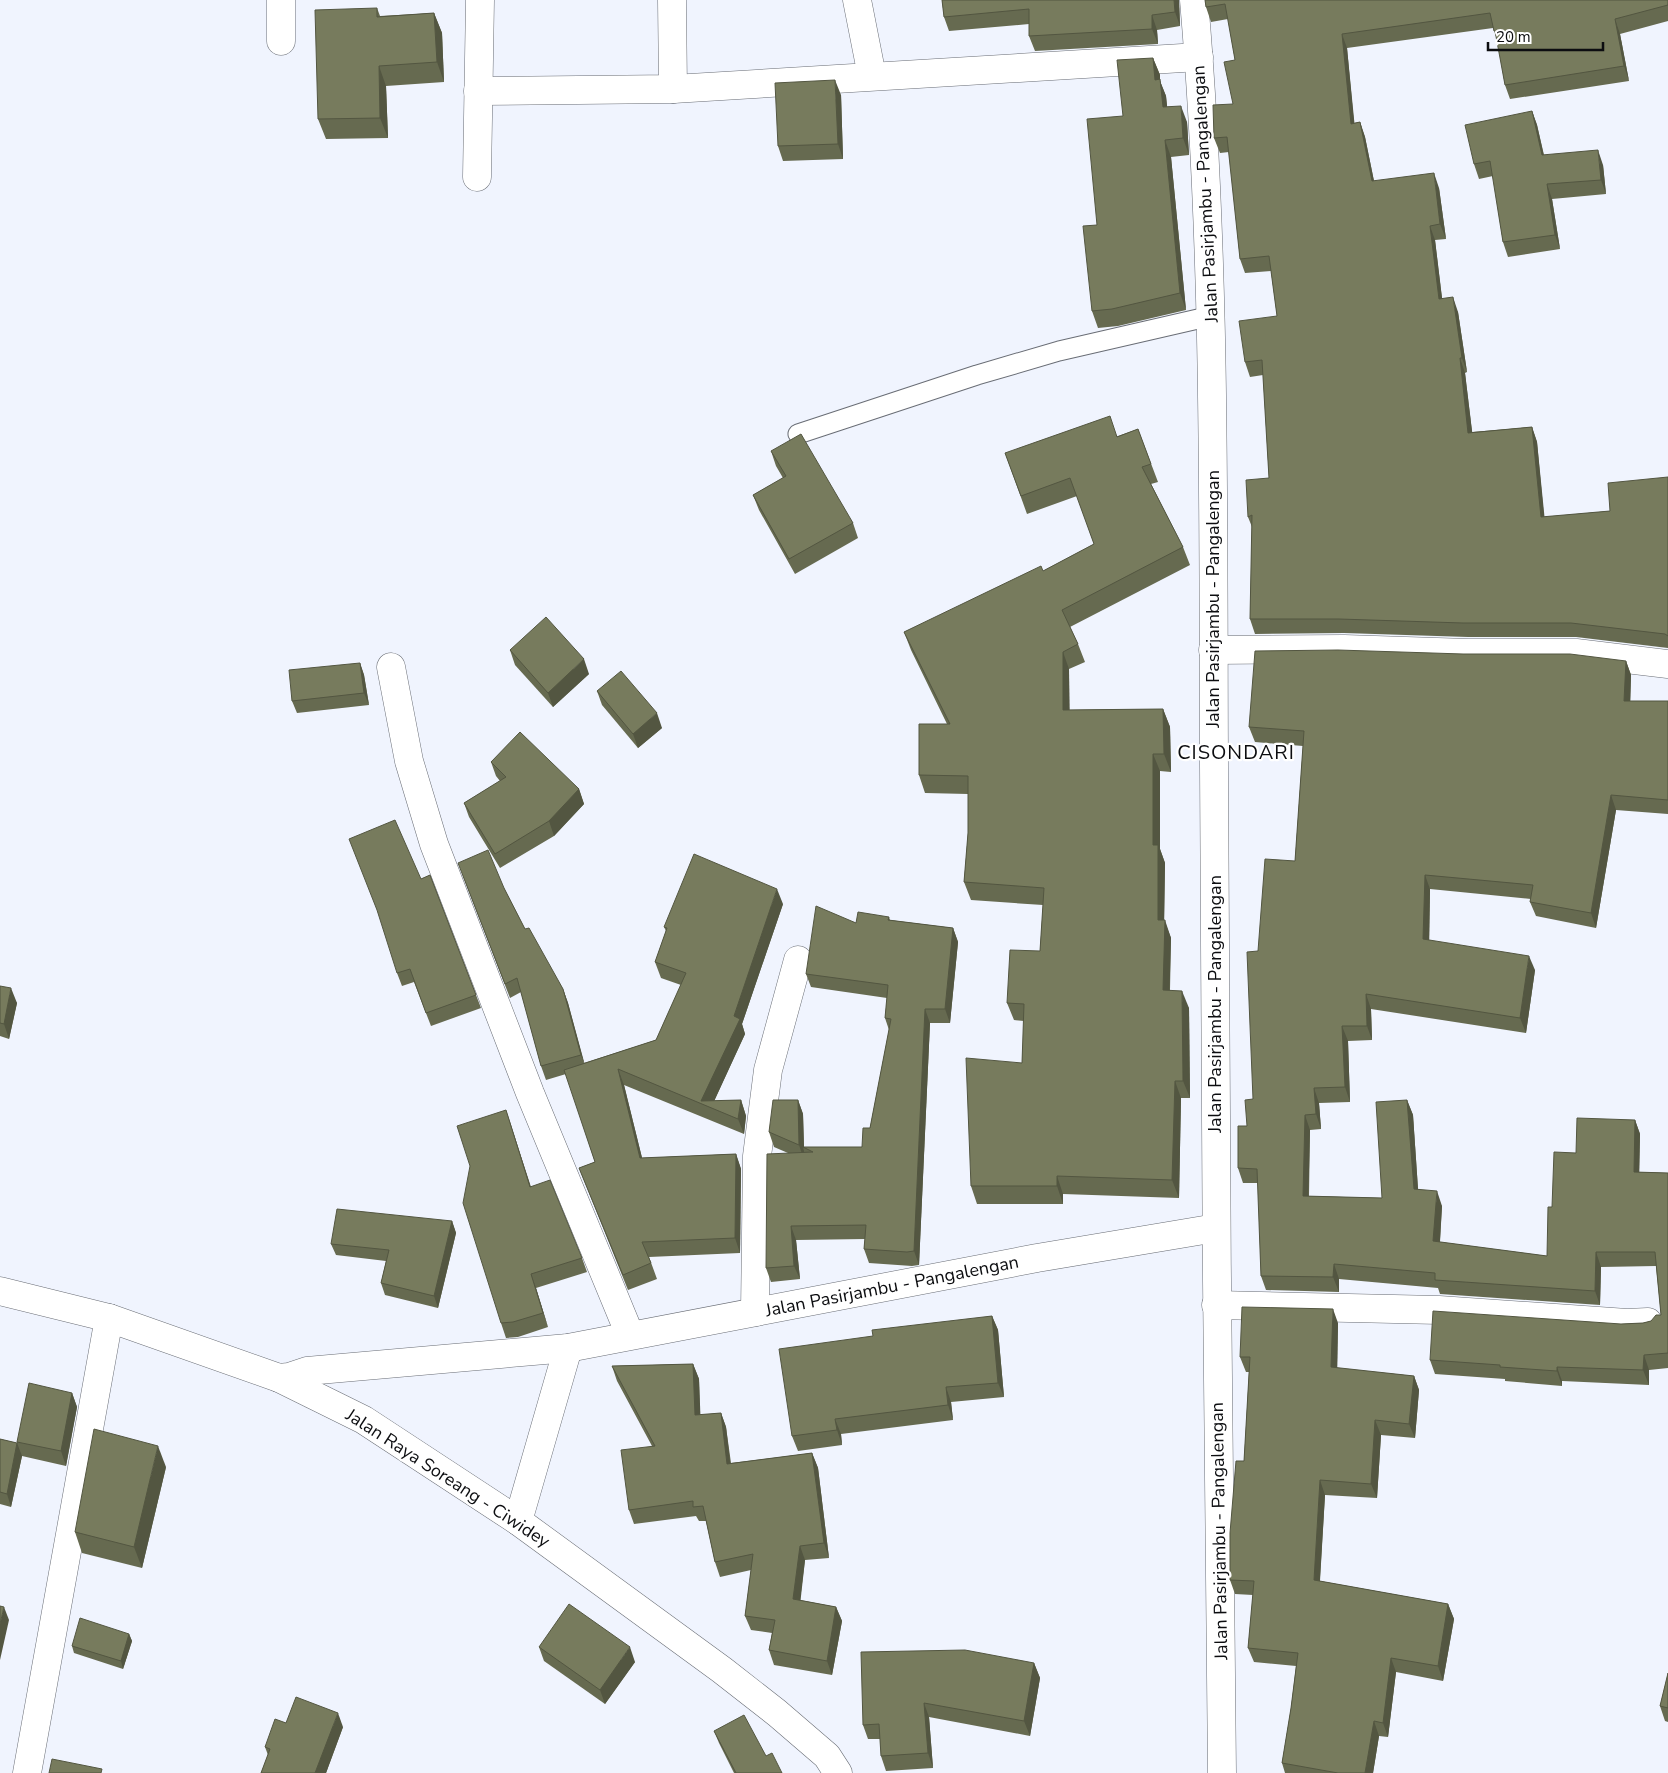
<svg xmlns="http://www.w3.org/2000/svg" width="1668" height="1773" viewBox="0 0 1668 1773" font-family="'Nunito Sans',sans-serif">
<rect width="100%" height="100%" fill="#f0f4fe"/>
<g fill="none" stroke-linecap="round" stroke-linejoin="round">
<!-- lane casing -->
<g stroke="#696d75" stroke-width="21">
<polyline id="lane" points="798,434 977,375 1059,351 1211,316"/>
</g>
<!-- street casing -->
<g stroke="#696d75" stroke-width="29">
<g id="street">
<polyline points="281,0 281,41"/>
<polyline points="672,0 673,89"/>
<polyline points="857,0 872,76"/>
<polyline points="478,91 673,89 1199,57"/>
<polyline points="477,177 480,0"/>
<polyline points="1213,650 1344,649 1468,653 1576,653 1668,664"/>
<polyline points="391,667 409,761 434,844 530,1093 630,1335"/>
<polyline points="1216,1305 1439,1310 1627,1323 1648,1322"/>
<polyline points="755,1312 757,1156 768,1070 798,960"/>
<polyline points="27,1773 109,1318"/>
</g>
</g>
<!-- secondary casing -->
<g stroke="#696d75" stroke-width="29">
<g id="secondary">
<path d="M1194 0C1216 255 1213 511 1214 766 1216 1102 1217 1437 1222 1773"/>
<polyline points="279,1378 289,1377 307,1371 568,1348 1037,1258 1216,1228"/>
<polyline points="518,1521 568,1348"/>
</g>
</g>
<!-- highway casing -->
<g stroke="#696d75" stroke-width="29">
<polyline id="highway" points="0,1291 109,1318 279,1378 364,1420 518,1521 722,1670 777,1713 827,1756 838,1773"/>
</g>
<!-- lane -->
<use href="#lane" stroke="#fff" stroke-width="19"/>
<!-- street -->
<use href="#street" stroke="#fff" stroke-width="28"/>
<!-- secondary -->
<use href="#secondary" stroke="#fff" stroke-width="28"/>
<!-- highway -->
<use href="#highway" stroke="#fff" stroke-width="28"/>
</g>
<!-- wall -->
<g fill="#666a50">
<polygon points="942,0 1179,0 1180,26 1157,30 1158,44 1035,51 1029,36 1029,24 949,31 944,17"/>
<polygon points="1205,0 1668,0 1668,21 1620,34 1629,81 1510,99 1505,85 1497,39 1493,28 1347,48 1354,123 1360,122 1365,137 1374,181 1439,188 1446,239 1435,240 1442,299 1458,312 1467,372 1465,373 1472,432 1532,427 1537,442 1544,517 1610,511 1668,477 1668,648 1576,637 1468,637 1344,633 1255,634 1250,619 1252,527 1248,517 1269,478 1263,375 1250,377 1245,362 1277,316 1271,271 1245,273 1240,259 1229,152 1220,153 1214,138 1233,104 1235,60 1228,19 1211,22 1206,7"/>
<polygon points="377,8 380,16 434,13 442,33 444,82 386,86 388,138 326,139 318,119"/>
<polygon points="1153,58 1160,75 1160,81 1166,96 1167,107 1187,122 1189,155 1171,157 1186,310 1118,326 1098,328 1092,311 1097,225 1123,116"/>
<polygon points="841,95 843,159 783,161 778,146"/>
<polygon points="1532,111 1537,125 1544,155 1603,165 1606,194 1552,199 1560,249 1508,257 1503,242 1493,176 1479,179 1474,164"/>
<polygon points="1138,429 1158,482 1151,484 1183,547 1190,565 1070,627 1078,644 1085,662 1069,669 1069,710 1163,709 1170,727 1171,772 1160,771 1160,849 1165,863 1164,920 1171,938 1170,990 1189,1008 1190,1098 1181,1098 1179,1198 1063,1194 1063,1204 977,1204 971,1186 1022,1063 1024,1021 1014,1020 1007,1003 1040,951 1043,905 971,900 964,882 968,833 968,794 925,793 919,775 947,724 911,650 904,632 1043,571 1094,544 1077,496 1027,514 1005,453 1118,436"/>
<polygon points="771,451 853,523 858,538 795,574 759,510 753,495 783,478 776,466"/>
<polygon points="510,650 589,674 553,707 515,665"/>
<polygon points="1626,661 1631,675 1630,701 1668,701 1668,814 1616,810 1596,928 1536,916 1530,902 1531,899 1430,889 1429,940 1535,970 1526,1033 1371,1009 1372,1040 1348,1041 1350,1102 1319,1103 1321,1129 1310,1130 1309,1196 1382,1198 1407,1100 1413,1115 1418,1189 1442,1206 1440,1242 1547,1256 1552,1207 1576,1153 1635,1120 1640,1134 1639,1172 1668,1173 1668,1368 1649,1370 1649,1385 1562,1381 1562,1386 1505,1381 1505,1379 1435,1374 1430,1360 1621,1324 1643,1323 1651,1321 1661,1315 1656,1266 1601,1267 1600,1305 1440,1294 1438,1288 1339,1279 1339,1292 1266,1290 1261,1276 1258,1183 1243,1183 1238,1168 1253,1099 1258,951 1295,861 1303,746 1255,742 1249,727"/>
<polygon points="360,663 364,675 369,705 297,713 292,701"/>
<polygon points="597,691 662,728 638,748 602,705"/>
<polygon points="491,762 579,789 584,804 554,836 500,868 469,817 464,803 500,781 496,776"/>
<polygon points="430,875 481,1008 431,1026 414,982 402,986 397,973 421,879"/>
<polygon points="463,876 504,888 525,929 563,989 568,1003 584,1063 656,1040 681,985 661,978 655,962 666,931 664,927 783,904 742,1024 745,1034 714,1101 741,1100 746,1116 744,1134 624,1085 642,1158 736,1154 741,1169 740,1253 649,1257 657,1279 628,1290 579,1168 595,1162 566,1074 546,1080 541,1066 521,992 510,998"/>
<polygon points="889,917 890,920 953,928 958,942 950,1023 930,1023 919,1265 912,1266 869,1263 864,1249 865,1239 796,1240 800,1279 771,1282 766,1268 788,1153 774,1147 769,1132 798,1100 803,1114 804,1147 862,1147 870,1128 889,1030 885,1018 887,998 811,987 806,974 856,923"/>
<polygon points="0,986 17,1003 9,1039 0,1036"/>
<polygon points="506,1110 531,1187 582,1258 587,1272 536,1288 548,1327 518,1337 506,1338 501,1323"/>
<polygon points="452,1221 456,1233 438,1308 385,1295 381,1283 386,1261 336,1255 331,1244"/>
<polygon points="992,1316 998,1330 1004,1397 951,1402 953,1420 841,1434 842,1445 798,1451 792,1436 873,1336"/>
<polygon points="1338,1323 1337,1368 1414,1376 1419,1390 1415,1438 1381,1435 1377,1498 1325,1495 1320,1581 1448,1604 1454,1619 1443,1681 1396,1672 1388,1737 1379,1736 1373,1773 1285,1773 1282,1763 1291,1708 1296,1666 1254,1662 1248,1648 1253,1595 1235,1594 1230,1580 1244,1461 1249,1372 1246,1372 1240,1357"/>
<polygon points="693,1364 699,1379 700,1415 721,1413 726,1427 731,1463 812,1453 818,1468 829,1558 805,1560 800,1600 836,1607 842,1621 832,1675 774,1665 769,1650 772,1633 751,1630 745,1616 751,1570 720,1577 715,1562 706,1521 699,1521 696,1516 634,1524 629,1510 652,1446 617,1381 612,1366"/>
<polygon points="72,1393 77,1407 66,1466 22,1456 11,1507 0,1504 0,1439 17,1443 17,1442"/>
<polygon points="166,1467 142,1568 82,1553 75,1532"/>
<polygon points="129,1634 132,1641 123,1669 74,1653 72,1646"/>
<polygon points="539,1647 635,1662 605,1704 544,1661"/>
<polygon points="1034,1663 1040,1678 1030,1736 929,1717 933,1768 886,1771 881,1756 880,1739 868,1739 863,1725"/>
<polygon points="1668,1673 1668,1722 1665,1721 1660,1706"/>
<polygon points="286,1723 343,1727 326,1773 261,1773 268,1755 265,1747"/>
<polygon points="714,1731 766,1756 782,1773 734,1773 719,1743"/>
</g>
<!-- shaded-wall -->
<g fill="#535641">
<polygon points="1174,0 1179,0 1180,26 1175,12"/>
<polygon points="434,13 442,33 444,82 437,62"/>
<polygon points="1152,15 1157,30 1158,44 1152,29"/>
<polygon points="1615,19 1620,34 1629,81 1624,66"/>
<polygon points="1342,34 1347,48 1356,139 1351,124"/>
<polygon points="1153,58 1160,75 1160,81 1166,96 1169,124 1163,107 1155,80"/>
<polygon points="379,66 386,86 388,138 380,118"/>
<polygon points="835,80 841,95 843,159 838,144"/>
<polygon points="1181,106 1187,122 1189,155 1183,138"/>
<polygon points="1532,111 1537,125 1547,170 1542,155"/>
<polygon points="1360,122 1365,137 1377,196 1372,181"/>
<polygon points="1165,140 1171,157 1186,310 1180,293"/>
<polygon points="1598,150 1603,165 1606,194 1601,180"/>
<polygon points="1434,173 1439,188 1446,239 1440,224"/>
<polygon points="1547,184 1552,199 1560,249 1555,235"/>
<polygon points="1430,226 1435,240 1444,314 1439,299"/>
<polygon points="1453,297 1458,312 1467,372 1462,358"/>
<polygon points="1460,358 1465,373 1474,447 1468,433"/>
<polygon points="1532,427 1537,442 1546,532 1541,517"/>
<polygon points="1063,652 1069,669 1070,727 1063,710"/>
<polygon points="584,659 589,674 553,707 548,693"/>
<polygon points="1626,661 1631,675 1630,715 1624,701"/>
<polygon points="360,663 364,675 369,705 364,693"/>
<polygon points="1163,709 1170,727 1171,772 1164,754"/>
<polygon points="657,713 662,728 638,748 633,734"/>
<polygon points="1153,754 1160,771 1160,849 1165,863 1164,931 1165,920 1171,938 1169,1008 1163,990 1158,920 1153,845"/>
<polygon points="579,789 584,804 554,836 549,821"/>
<polygon points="1611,795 1616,810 1596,928 1591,913"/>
<polygon points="1425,875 1430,889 1429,954 1423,939"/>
<polygon points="777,889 783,904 742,1024 745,1034 711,1108 701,1101 734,1016"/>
<polygon points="953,928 958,942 950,1023 945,1009"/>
<polygon points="1529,956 1535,970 1526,1033 1520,1018"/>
<polygon points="11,988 17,1003 9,1039 4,1024"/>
<polygon points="563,989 568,1003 586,1069 581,1055"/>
<polygon points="1182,991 1189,1008 1190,1098 1183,1081"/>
<polygon points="1366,994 1371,1009 1372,1040 1367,1026"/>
<polygon points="925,1009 930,1023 919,1265 914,1251"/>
<polygon points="1342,1026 1348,1041 1350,1102 1345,1087"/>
<polygon points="618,1069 624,1085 646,1174 640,1158"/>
<polygon points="1175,1081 1181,1098 1179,1198 1172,1180"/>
<polygon points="1314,1088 1319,1103 1321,1129 1316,1114"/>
<polygon points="741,1100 746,1116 744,1134 738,1119"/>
<polygon points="798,1100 803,1114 804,1148 803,1147 804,1151 804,1160 799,1145"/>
<polygon points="1407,1100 1413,1115 1419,1204 1414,1189"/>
<polygon points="506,1110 511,1125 535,1201 530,1187"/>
<polygon points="1305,1115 1310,1130 1308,1210 1303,1196"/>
<polygon points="1635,1120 1640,1134 1639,1187 1634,1172"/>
<polygon points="736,1154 741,1169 740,1253 735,1238"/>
<polygon points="1057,1176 1063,1194 1063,1204 1057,1186"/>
<polygon points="1437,1191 1442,1206 1439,1255 1433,1241"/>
<polygon points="452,1221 456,1233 438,1308 434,1296"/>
<polygon points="791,1226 796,1240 800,1279 794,1266"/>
<polygon points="1596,1252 1601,1267 1600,1305 1595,1291"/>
<polygon points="1334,1264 1339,1279 1339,1292 1333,1277"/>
<polygon points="531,1274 536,1288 548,1327 543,1313"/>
<polygon points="1333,1309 1338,1323 1337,1382 1331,1367"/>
<polygon points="992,1316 998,1330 1004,1397 998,1383"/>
<polygon points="1644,1355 1649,1370 1649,1385 1643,1370"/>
<polygon points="693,1364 699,1379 701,1430 695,1415"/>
<polygon points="1557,1367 1562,1381 1562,1386 1557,1371"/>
<polygon points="1414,1376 1419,1390 1415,1438 1409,1424"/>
<polygon points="946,1387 951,1402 953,1420 948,1405"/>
<polygon points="72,1393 77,1407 66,1466 61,1451"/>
<polygon points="721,1413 726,1427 732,1478 727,1464"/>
<polygon points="835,1419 841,1434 842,1445 837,1430"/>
<polygon points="1375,1420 1381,1435 1377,1498 1371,1484"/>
<polygon points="17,1443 22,1456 11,1507 7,1494"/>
<polygon points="158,1446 166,1467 142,1568 134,1547"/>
<polygon points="812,1453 818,1468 829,1558 824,1543"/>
<polygon points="1320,1480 1325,1495 1319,1594 1314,1580"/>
<polygon points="800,1546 805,1560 799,1614 793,1599"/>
<polygon points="1448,1604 1454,1619 1443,1681 1438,1666"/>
<polygon points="4,1607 9,1620 0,1660 0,1624"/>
<polygon points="836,1607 842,1621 832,1675 827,1661"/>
<polygon points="129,1634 132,1641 123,1669 121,1661"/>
<polygon points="630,1647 635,1662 605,1704 600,1690"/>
<polygon points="1391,1658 1396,1672 1388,1737 1383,1723"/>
<polygon points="1034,1663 1040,1678 1030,1736 1024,1721"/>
<polygon points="924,1703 929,1717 933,1768 928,1753"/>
<polygon points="338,1713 343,1727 326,1773 315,1773"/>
<polygon points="1374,1721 1379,1736 1373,1773 1365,1773"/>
</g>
<!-- building -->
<g fill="#777b5d" stroke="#535641">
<polygon points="942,0 1174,0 1175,12 1152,15 1152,29 1029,36 1029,9 944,17"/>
<polygon points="1205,0 1668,0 1668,5 1615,19 1624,66 1505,85 1495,31 1494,31 1490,13 1342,34 1351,124 1360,122 1372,181 1434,173 1440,224 1430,226 1439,299 1453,297 1462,358 1460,358 1468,433 1532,427 1541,517 1610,511 1608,483 1668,477 1668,636 1665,634 1571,623 1463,623 1339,619 1250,619 1252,515 1248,517 1246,480 1269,478 1262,360 1245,362 1239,321 1277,316 1269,256 1240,259 1227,137 1214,138 1213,105 1233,104 1224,62 1235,60 1225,4 1206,7"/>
<polygon points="377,8 377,17 434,13 437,62 379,66 380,118 318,119 315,10"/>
<polygon points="1153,58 1155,80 1160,79 1163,107 1181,106 1183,138 1165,140 1180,293 1112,309 1092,311 1083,226 1097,225 1087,119 1123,116 1117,60"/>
<polygon points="835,80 838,144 778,146 775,83"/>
<polygon points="1532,111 1542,155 1598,150 1601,180 1547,184 1555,235 1503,242 1490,161 1474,164 1465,125"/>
<polygon points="1110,416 1117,437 1138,429 1151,464 1142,467 1183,547 1062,610 1078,644 1063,652 1063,710 1163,709 1164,754 1153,754 1153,845 1158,845 1158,920 1165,920 1163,990 1182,991 1183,1081 1175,1081 1172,1180 1057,1176 1057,1186 971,1186 966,1058 1022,1063 1024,1004 1007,1003 1010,950 1040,951 1044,888 964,882 968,833 968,776 919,775 919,724 950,724 904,632 1041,566 1043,571 1094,544 1070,478 1021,496 1005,453"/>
<polygon points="801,434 853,523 789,559 753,495 786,476 771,451"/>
<polygon points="546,617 584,659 548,693 510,650"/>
<polygon points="1338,650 1463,654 1570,654 1626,661 1624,701 1668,701 1668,800 1611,795 1591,913 1530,902 1533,885 1425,875 1423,939 1529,956 1520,1018 1366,994 1367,1026 1342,1026 1345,1087 1314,1088 1316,1114 1305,1115 1303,1196 1382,1198 1376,1102 1407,1100 1414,1189 1437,1191 1433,1241 1547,1256 1548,1207 1552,1207 1554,1152 1576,1153 1577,1118 1635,1120 1634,1172 1668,1173 1668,1353 1644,1355 1643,1370 1557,1367 1557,1371 1500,1367 1500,1365 1430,1360 1433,1311 1621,1324 1643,1323 1651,1321 1656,1315 1661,1315 1655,1252 1596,1252 1595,1291 1435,1280 1435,1273 1334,1264 1333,1277 1261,1276 1257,1169 1238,1168 1238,1126 1247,1126 1245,1100 1253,1099 1247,952 1258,951 1265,859 1295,861 1304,731 1249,727 1255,651"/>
<polygon points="360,663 364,693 292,701 289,670"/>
<polygon points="621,671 657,713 633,734 597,691"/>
<polygon points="520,732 579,789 549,821 495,854 464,803 506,777 491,762"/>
<polygon points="395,820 421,879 430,875 476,995 426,1013 410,969 397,973 377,910 349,839"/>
<polygon points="488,850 504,888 525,929 529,928 563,989 581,1055 541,1066 517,978 505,984 458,863"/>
<polygon points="694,854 777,889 734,1016 740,1019 701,1101 741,1100 738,1119 618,1069 640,1158 736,1154 735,1238 642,1242 651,1263 623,1275 579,1168 595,1162 564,1070 656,1040 686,973 655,962 667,928 664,927"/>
<polygon points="816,906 856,923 858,912 889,917 888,920 953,928 945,1009 925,1009 914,1251 907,1252 864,1249 866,1225 791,1226 794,1266 766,1268 767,1154 813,1152 803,1147 862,1147 863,1128 870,1128 891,1019 885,1018 888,985 806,974"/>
<polygon points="0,986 11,988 4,1024 0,1023"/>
<polygon points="773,1100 798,1100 799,1145 769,1132"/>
<polygon points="506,1110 530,1187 550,1180 582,1258 531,1274 543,1313 513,1322 501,1323 463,1203 470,1166 457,1126"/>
<polygon points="337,1209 452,1221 434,1296 381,1283 389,1250 331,1244"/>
<polygon points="1242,1307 1333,1309 1331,1367 1414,1376 1409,1424 1375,1420 1371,1484 1320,1480 1314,1580 1448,1604 1438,1666 1391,1658 1383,1723 1374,1721 1365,1773 1338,1773 1282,1763 1291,1708 1298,1653 1248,1648 1254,1581 1230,1580 1230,1533 1236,1461 1244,1461 1250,1357 1240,1357"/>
<polygon points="992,1316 998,1383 946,1387 948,1405 835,1419 837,1430 792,1436 779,1349 873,1336 872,1330"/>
<polygon points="693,1364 695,1415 721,1413 727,1464 812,1453 824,1543 800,1546 793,1599 836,1607 827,1661 769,1650 775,1620 745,1616 753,1554 715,1562 703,1506 693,1507 693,1501 629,1510 621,1450 655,1446 612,1366"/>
<polygon points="29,1383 72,1393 61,1451 17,1442"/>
<polygon points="94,1429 158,1446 134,1547 75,1532"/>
<polygon points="0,1439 17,1443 7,1494 0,1492"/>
<polygon points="569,1604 630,1647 600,1690 539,1647"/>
<polygon points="0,1606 4,1607 0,1624"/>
<polygon points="80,1618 129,1634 121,1661 72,1646"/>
<polygon points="965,1650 1034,1663 1024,1721 924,1703 928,1753 881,1756 879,1724 863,1725 861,1652"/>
<polygon points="1668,1673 1668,1708 1660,1706"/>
<polygon points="296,1697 338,1713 315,1773 261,1773 270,1749 265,1747 275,1719 286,1723"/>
<polygon points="744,1715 766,1756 772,1753 782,1773 736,1773 714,1731"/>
<polygon points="52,1759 102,1769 101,1773 49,1773"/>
</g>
<g text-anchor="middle" stroke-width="4.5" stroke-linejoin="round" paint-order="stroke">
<!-- street labels -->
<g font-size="18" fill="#0c0d10" stroke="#fff">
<text transform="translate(1205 194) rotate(-93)" y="6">Jalan Pasirjambu - Pangalengan</text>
<text transform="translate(1213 599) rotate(-90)" y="6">Jalan Pasirjambu - Pangalengan</text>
<text transform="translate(1215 1004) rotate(-90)" y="6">Jalan Pasirjambu - Pangalengan</text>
<text transform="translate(892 1286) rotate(-11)" y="6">Jalan Pasirjambu - Pangalengan</text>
<text transform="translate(448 1478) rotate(33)" y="6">Jalan Raya Soreang - Ciwidey</text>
<text transform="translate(1219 1531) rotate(-91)" y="6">Jalan Pasirjambu - Pangalengan</text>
</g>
<!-- quarter labels -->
<g font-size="20" letter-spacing="1" fill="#0c0d10" stroke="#fff">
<text x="1236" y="759">CISONDARI</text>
</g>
</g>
<!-- scale -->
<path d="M1488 42v8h115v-8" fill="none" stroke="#0c0d10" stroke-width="2.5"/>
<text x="1496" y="42" font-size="15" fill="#0c0d10" stroke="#ffffff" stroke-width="4" paint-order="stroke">20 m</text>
</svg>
